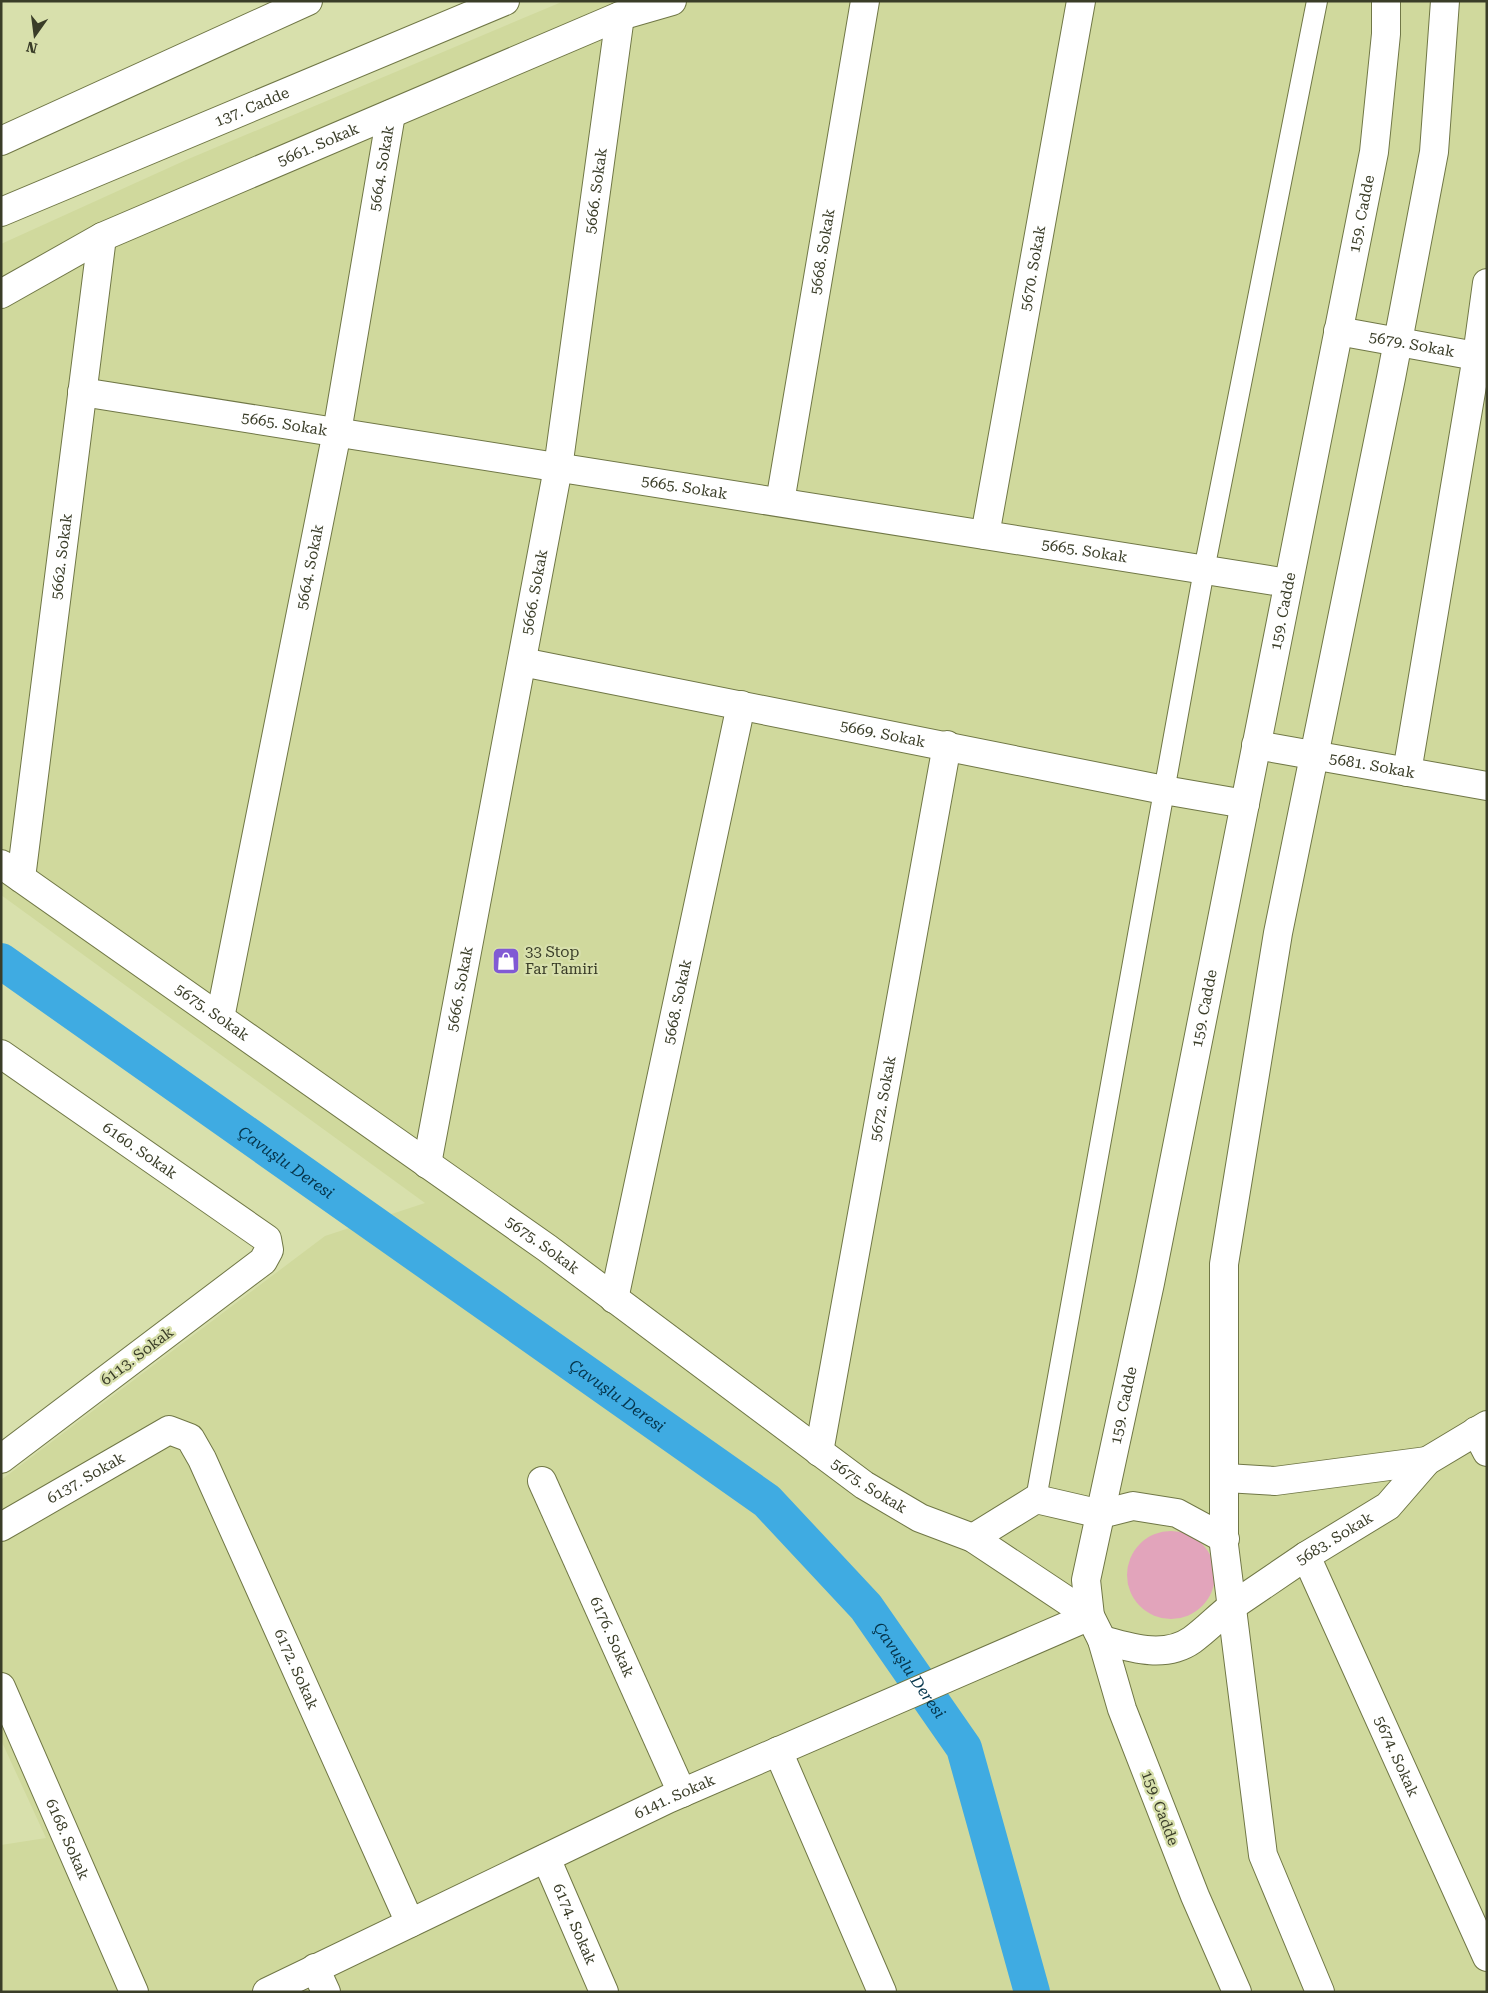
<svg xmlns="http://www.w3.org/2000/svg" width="1488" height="1993" viewBox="0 0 1488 1993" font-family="'Roboto Serif',serif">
<rect width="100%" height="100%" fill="#d8e0ac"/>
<!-- built -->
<polygon fill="#d0d99d" points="564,1 1487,1 1487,1992 1,1992 1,1845 46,1838 1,1740 1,1480 325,1236 425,1203 1,895 1,244 186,160"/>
<!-- green -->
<circle fill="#e2a4bb" cx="1171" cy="1575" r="44"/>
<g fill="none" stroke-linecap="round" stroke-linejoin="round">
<!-- canal -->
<path stroke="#3fabe2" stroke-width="36" id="s1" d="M1 961 767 1501 866 1607 964 1748 1032 1992"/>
<!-- lane casing -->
<g stroke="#707746" stroke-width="22">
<polyline id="lane" points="1036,1499 1204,570 1317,1"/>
</g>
<!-- street casing -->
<g stroke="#707746" stroke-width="30">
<g id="street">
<path id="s2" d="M1 294 102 237 620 16 672 1"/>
<path id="s3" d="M1338 331 1487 358"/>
<path id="s4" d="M82 392 1288 583"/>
<path id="s5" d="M780 502 865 1"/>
<path id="s6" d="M985 535 1081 1"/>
<path id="s7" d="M522 662 1164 790 1245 804"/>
<path id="s8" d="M1256 745 1487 786"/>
<polyline points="1407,772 1477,356 1487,283"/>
<path id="s9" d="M1 864 547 1248 864 1485 920 1518 973 1538 1090 1616"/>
<path id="s10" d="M21 878 102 237"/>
<path id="s11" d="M220 1018 337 432 391 114"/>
<path id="s12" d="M1 1054 267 1239 269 1250 263 1261 1 1459"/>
<path id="s13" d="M427 1164 558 468 620 16"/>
<path id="s14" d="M614 1299 741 705"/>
<polyline points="1476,1431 1487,1452"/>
<path id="s15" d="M819 1452 947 745"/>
<polyline points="1226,1478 1275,1481 1427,1461"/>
<path id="s16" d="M542 1481 682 1793"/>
<path id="s17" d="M1 1527 169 1430 190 1438 202 1459 410 1923"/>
<polyline points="973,1538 1036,1499 1101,1514"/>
<path id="s18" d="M1306 1556 1487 1957"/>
<path id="s19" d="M1231 1607 1306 1556 1388 1506 1427 1461 1487 1425"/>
<path id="s20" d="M1 1687 134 1992"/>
<polyline points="778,1751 882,1992"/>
<path id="s21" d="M546 1858 604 1992"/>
<polyline points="315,1968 326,1992"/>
<path id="s22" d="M267 1992 668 1799 1090 1616"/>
</g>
</g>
<!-- secondary casing -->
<g stroke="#707746" stroke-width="30">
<g id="secondary">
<polyline points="1,141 308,1"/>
<path id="s23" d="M1 212 505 1"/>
<polyline points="1101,1514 1133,1506 1177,1513 1225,1539"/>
<path d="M1102 1640C1131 1648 1165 1659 1192 1640 1206 1630 1218 1617 1231 1607"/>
<path id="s24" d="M1237 1992 1195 1896 1122 1709 1102 1640 1090 1616 1086 1580 1150 1283 1374 152 1386 34V1"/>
<polyline points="1320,1992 1263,1855 1224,1545 1224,1264 1278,933 1391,378 1434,152 1445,1"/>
</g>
</g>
<!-- lane -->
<use href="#lane" stroke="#fff" stroke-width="20"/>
<!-- street -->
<use href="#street" stroke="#fff" stroke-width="28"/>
<!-- secondary -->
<use href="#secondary" stroke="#fff" stroke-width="28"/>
</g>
<!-- icons -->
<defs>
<g id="shop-square" transform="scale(1.4375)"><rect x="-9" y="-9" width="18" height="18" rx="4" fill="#815ad4" stroke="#d8e0ac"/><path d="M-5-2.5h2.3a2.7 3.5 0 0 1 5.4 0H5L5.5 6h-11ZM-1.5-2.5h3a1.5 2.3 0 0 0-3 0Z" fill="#fff"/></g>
</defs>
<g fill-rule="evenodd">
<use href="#shop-square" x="506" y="961"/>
</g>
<g text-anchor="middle" stroke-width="4.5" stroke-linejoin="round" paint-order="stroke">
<!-- street labels -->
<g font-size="15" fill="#3a3d28" stroke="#d8e0ac">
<text dy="5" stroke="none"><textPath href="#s23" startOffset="272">137. Cadde</textPath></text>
<text dy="5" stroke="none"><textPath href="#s2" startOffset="351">5661. Sokak</textPath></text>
<text dy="5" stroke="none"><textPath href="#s11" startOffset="865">5664. Sokak</textPath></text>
<text dy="5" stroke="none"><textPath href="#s13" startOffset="988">5666. Sokak</textPath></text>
<text dy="5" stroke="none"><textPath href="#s24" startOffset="1834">159. Cadde</textPath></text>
<text dy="5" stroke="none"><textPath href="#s5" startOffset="254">5668. Sokak</textPath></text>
<text dy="5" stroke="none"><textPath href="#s6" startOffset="271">5670. Sokak</textPath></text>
<text dy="5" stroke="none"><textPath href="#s3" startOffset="75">5679. Sokak</textPath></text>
<text dy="5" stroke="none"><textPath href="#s4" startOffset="205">5665. Sokak</textPath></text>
<text dy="5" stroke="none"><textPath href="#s4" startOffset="610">5665. Sokak</textPath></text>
<text dy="5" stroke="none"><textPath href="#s4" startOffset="1015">5665. Sokak</textPath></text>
<text dy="5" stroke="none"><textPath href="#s10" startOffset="324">5662. Sokak</textPath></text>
<text dy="5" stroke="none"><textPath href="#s11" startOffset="460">5664. Sokak</textPath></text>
<text dy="5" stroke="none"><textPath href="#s13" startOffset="582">5666. Sokak</textPath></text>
<text dy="5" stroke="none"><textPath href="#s24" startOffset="1429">159. Cadde</textPath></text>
<text dy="5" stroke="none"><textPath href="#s7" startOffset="368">5669. Sokak</textPath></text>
<text dy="5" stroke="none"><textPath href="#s8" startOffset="118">5681. Sokak</textPath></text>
<text dy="5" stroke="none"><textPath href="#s13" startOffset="178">5666. Sokak</textPath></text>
<text dy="5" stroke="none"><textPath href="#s14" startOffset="304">5668. Sokak</textPath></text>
<text dy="5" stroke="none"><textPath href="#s24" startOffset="1024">159. Cadde</textPath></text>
<text dy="5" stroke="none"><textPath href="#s9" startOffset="258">5675. Sokak</textPath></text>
<text dy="5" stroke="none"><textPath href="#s15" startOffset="359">5672. Sokak</textPath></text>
<text dy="5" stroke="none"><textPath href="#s12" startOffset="169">6160. Sokak</textPath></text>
<text dy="5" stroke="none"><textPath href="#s9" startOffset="662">5675. Sokak</textPath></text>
<text transform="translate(137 1356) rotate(-37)" y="5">6113. Sokak</text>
<text dy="5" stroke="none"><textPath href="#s24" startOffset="619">159. Cadde</textPath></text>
<text dy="5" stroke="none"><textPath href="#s17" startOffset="98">6137. Sokak</textPath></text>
<text dy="5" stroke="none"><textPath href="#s9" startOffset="1068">5675. Sokak</textPath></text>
<text dy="5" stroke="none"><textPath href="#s19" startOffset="124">5683. Sokak</textPath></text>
<text dy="5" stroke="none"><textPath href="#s16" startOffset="171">6176. Sokak</textPath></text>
<text dy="5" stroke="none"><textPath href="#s17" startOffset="471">6172. Sokak</textPath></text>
<text dy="5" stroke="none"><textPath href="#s18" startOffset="220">5674. Sokak</textPath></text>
<text dy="5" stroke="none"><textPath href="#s22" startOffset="452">6141. Sokak</textPath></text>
<text transform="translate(1160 1808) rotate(69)" y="5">159. Cadde</text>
<text dy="5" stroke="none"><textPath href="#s20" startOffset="166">6168. Sokak</textPath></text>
<text dy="5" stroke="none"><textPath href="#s21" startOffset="72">6174. Sokak</textPath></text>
</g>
<!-- poi labels -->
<g font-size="15" fill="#3a3d28" stroke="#d8e0ac" text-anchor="start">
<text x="525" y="957">33 Stop<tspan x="525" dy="17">Far Tamiri</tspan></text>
</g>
<!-- water labels -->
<g font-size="16" font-style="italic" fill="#05354c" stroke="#d8e0ac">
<text dy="6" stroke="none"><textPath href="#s1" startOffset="349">Çavuşlu Deresi</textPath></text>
<text dy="6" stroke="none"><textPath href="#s1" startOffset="754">Çavuşlu Deresi</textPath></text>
<text dy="6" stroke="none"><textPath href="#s1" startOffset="1159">Çavuşlu Deresi</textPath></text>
</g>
</g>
<!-- border -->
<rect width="1488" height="1993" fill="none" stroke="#3a3d28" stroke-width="5"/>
<!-- north arrow -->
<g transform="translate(35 35) rotate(194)" stroke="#d8e0ac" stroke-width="4" paint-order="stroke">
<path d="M0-4L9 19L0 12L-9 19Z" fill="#3a3d28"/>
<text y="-8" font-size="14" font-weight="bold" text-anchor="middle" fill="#3a3d28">N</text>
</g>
</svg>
